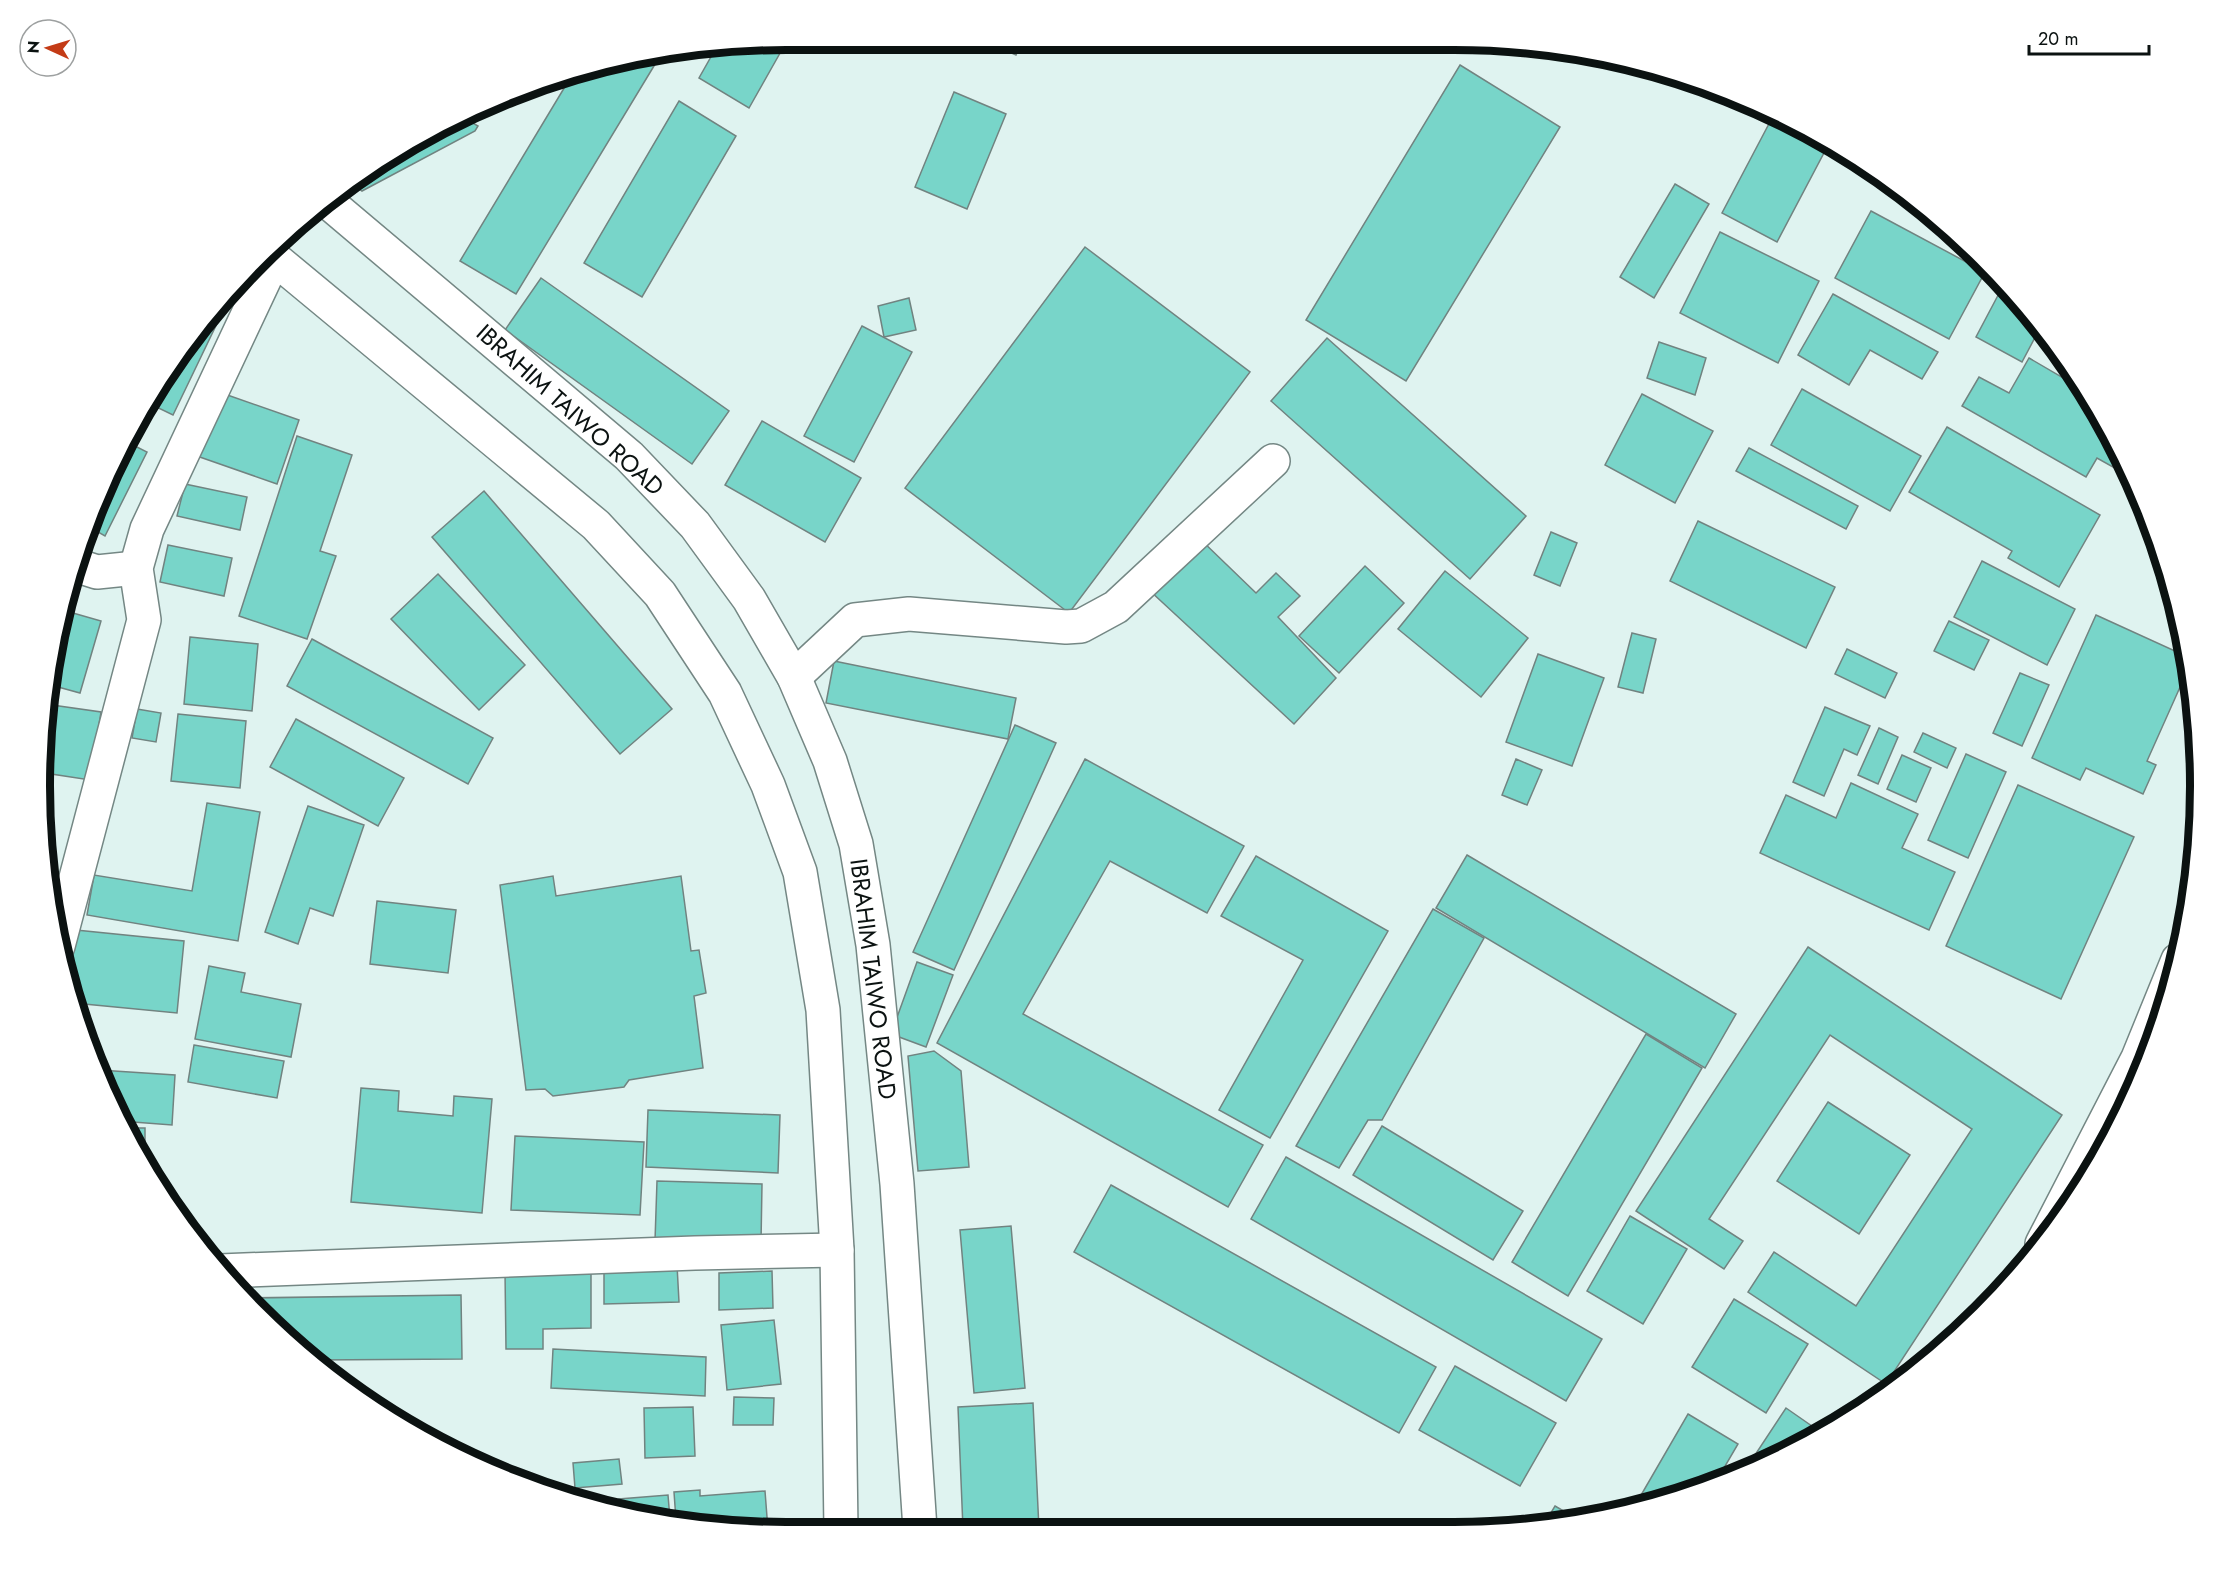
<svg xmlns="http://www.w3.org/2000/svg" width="2239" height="1571" viewBox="0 0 2239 1571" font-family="Jost,sans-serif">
<rect width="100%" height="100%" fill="#dff3f0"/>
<!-- building -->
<g fill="#78d5c9" stroke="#718380" stroke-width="1.5">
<polygon points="788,39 749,108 699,78 716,48"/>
<polygon points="980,39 1023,39 1016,55"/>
<polygon points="660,56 516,294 460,261 575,70 592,65"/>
<polygon points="1460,65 1560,127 1406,381 1306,320"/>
<polygon points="954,92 1006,114 967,209 915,187"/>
<polygon points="679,101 736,136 642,297 584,263"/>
<polygon points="461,116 478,126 475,131 362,191 351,183 371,165"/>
<polygon points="1771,120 1826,149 1777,242 1722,213"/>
<polygon points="1675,184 1709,204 1654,298 1620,277"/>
<polygon points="1871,211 1985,272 1949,339 1835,278"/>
<polygon points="1720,232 1819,281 1778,363 1680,313"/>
<polygon points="1085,247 1250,372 1069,613 905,488"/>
<polygon points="541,278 729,411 692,464 505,330"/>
<polygon points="2004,284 2040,328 2022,362 1976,337"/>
<polygon points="1833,294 1938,352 1922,379 1870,350 1849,385 1798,355"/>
<polygon points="909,298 916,330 884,337 878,306"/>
<polygon points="213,308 222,313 173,415 148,403 165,371"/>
<polygon points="862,326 912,352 854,462 804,436"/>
<polygon points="1327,338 1526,516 1470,579 1271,401"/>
<polygon points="1659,342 1706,358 1695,395 1647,378"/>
<polygon points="2029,358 2084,390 2100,412 2129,476 2097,458 2086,477 1962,406 1979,377 2009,393"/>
<polygon points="1802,389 1921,456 1890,511 1771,445"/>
<polygon points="216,391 299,420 277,484 194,455"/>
<polygon points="1642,394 1713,431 1675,503 1605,465"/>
<polygon points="762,421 861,478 825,542 725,485"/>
<polygon points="1947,427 2100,515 2059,587 2008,558 2012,551 1909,492"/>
<polygon points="297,436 352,455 320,551 336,556 307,639 239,616"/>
<polygon points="127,442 147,452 105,536 89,527 96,500"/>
<polygon points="1749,448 1858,506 1846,529 1736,471"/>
<polygon points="185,484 247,497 240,530 177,516"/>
<polygon points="484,491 672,709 620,754 432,537"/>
<polygon points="1698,521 1835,587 1806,648 1670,581"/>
<polygon points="1551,532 1577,543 1560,586 1534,575"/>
<polygon points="1198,537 1256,593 1276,573 1300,596 1278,617 1336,678 1294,724 1149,590"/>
<polygon points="168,545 232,558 224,596 160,582"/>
<polygon points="1982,561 2075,609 2047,665 1954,617"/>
<polygon points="1365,566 1404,603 1339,673 1299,636"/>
<polygon points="1445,571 1528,638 1481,697 1398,629"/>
<polygon points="438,574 525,665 479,710 391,619"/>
<polygon points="66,611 101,621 80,693 47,684"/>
<polygon points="2096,615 2186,656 2189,667 2147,761 2156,765 2143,794 2086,768 2080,780 2032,758"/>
<polygon points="1949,621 1989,640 1974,670 1934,651"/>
<polygon points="1632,633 1656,639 1643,693 1618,687"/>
<polygon points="190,637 258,644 252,711 184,704"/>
<polygon points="312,639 493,738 468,784 287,686"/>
<polygon points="1847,649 1897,673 1885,698 1835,674"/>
<polygon points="1538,654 1604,678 1572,766 1506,742"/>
<polygon points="834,661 1016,698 1008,739 826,703"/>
<polygon points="2020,673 2049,685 2022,746 1993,733"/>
<polygon points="45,704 101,712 90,780 45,773"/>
<polygon points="1825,707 1870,726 1857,755 1844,749 1824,796 1793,782"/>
<polygon points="137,709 161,713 156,742 132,738"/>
<polygon points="178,714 246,721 240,788 171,781"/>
<polygon points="296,719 404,778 378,826 270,767"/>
<polygon points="1015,725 1056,743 954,970 913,952"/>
<polygon points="1879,728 1898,737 1878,784 1858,775"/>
<polygon points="1923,733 1956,748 1947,768 1914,752"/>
<polygon points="1966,754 2006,772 1968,858 1928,840"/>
<polygon points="1902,755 1931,768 1916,802 1887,789"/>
<polygon points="1085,759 1244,846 1207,913 1110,861 1023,1014 1263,1145 1228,1207 937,1043"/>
<polygon points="1516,759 1542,770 1527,805 1502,795"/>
<polygon points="1851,783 1918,814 1902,848 1955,872 1929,930 1760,853 1786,795 1836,818"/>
<polygon points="2018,785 2134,837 2061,999 1946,946"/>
<polygon points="207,803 260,812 238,941 87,915 94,875 192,891"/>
<polygon points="308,806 364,825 333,916 310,908 298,944 265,932"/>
<polygon points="1467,855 1736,1014 1705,1068 1436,908"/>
<polygon points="1256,856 1388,931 1270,1138 1219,1110 1303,960 1221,916"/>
<polygon points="553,876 556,896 681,876 691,951 699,950 706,993 694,996 703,1068 629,1080 624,1087 553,1096 545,1089 526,1090 500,885"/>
<polygon points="377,901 456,910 448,973 370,964"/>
<polygon points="1433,909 1484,938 1382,1120 1368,1120 1339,1168 1296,1146"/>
<polygon points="66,929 184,941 177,1013 74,1003 63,969"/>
<polygon points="1808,947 2062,1115 1886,1384 1748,1292 1774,1252 1856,1306 1972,1129 1830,1035 1709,1219 1743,1241 1724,1269 1636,1211"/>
<polygon points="917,962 953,975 926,1047 891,1034"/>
<polygon points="209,966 245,973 241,992 301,1004 291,1057 195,1039"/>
<polygon points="1646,1034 1702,1068 1568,1296 1512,1262"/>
<polygon points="194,1045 284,1061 277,1098 188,1082"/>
<polygon points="934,1051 961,1071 969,1167 918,1171 908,1056"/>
<polygon points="99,1070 175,1075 172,1125 120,1121"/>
<polygon points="361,1088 399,1091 398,1111 453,1116 454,1096 492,1099 482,1213 351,1202"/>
<polygon points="1828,1102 1910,1155 1859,1234 1777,1181"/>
<polygon points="648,1110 780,1115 778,1173 646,1167"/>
<polygon points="1382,1126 1523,1211 1493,1260 1353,1175"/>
<polygon points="124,1128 145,1128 145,1158"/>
<polygon points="515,1136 644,1142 640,1215 511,1210"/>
<polygon points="1286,1157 1602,1339 1566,1401 1251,1219"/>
<polygon points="657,1181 762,1184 761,1243 655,1241"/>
<polygon points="1111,1185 1436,1367 1399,1433 1074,1252"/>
<polygon points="1630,1216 1687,1249 1643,1324 1587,1291"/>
<polygon points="1011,1226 1025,1388 974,1393 960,1230"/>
<polygon points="677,1265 679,1302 604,1304 604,1267"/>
<polygon points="591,1271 591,1328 543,1329 543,1349 506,1349 505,1272"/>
<polygon points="772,1271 773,1308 719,1310 719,1273"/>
<polygon points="461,1295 462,1359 313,1360 245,1298"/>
<polygon points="1734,1299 1808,1344 1766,1413 1692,1367"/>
<polygon points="774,1320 781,1384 727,1390 721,1325"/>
<polygon points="553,1349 706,1357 705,1396 551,1388"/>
<polygon points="1455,1366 1556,1423 1520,1486 1419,1430"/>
<polygon points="734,1397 774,1398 773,1425 733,1425"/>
<polygon points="1033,1403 1039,1529 963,1529 958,1407"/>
<polygon points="693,1407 695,1456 645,1458 644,1408"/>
<polygon points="1786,1408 1819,1431 1783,1455 1762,1463 1753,1458"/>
<polygon points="1688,1414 1738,1444 1717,1480 1633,1509"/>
<polygon points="619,1459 622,1484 575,1488 573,1463"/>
<polygon points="700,1490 700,1496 765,1491 768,1530 737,1530 676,1520 674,1492"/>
<polygon points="668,1495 670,1519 620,1511 619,1499"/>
<polygon points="1555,1506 1579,1520 1543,1526"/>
</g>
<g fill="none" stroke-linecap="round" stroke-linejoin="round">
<!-- minor casing -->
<g stroke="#748784" stroke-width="36">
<g id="minor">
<polyline points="78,566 97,572 136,568"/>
<polyline points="794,677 855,620 909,614 1066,627 1081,626 1116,607 1273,461"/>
<polyline points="58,946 144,620 136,568 147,529 274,259"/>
<polyline points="220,1271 695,1253 837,1250"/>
</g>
</g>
<!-- major casing -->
<g stroke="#748784" stroke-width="36">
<g id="major">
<polyline points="328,202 629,456 695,525 749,599 794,677 830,761 856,844 873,945 897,1184 920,1529"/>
<polyline points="269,254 596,525 660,594 725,693 768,785 800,872 823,1010 837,1250 841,1530"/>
<polyline points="2042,1244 2138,1058 2178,960"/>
</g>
</g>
<!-- minor -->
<use href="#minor" stroke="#fff" stroke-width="33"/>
<!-- major -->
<use href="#major" stroke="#fff" stroke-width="33"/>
</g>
<g text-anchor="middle" stroke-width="5" stroke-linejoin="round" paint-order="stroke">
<!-- street labels -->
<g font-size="24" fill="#0b1211" stroke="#fff">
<text transform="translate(570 410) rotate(42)" y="8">IBRAHIM TAIWO ROAD</text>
<text transform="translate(873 979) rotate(83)" y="8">IBRAHIM TAIWO ROAD</text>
</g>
</g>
<!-- crop -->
<path d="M0 0H2239V1571H0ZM786 50H1454A736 736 0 0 1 2190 786V786A736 736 0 0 1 1454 1522H786A736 736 0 0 1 50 786V786A736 736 0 0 1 786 50Z" fill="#fff" fill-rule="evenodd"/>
<path fill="none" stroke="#0b1211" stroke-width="8" d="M786 50H1454A736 736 0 0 1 2190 786V786A736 736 0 0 1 1454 1522H786A736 736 0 0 1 50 786V786A736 736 0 0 1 786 50Z"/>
<!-- north arrow -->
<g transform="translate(48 48) rotate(274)"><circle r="28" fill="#ffffff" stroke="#9da0a0" stroke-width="1.5"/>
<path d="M0-4.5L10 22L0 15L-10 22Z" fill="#c43b16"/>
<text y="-9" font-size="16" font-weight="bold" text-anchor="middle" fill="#0b1211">N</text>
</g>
<!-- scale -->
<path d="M2029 45v9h120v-9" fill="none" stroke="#0b1211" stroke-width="3"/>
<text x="2038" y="45" font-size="18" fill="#0b1211" stroke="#ffffff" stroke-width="4.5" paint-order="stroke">20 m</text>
</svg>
